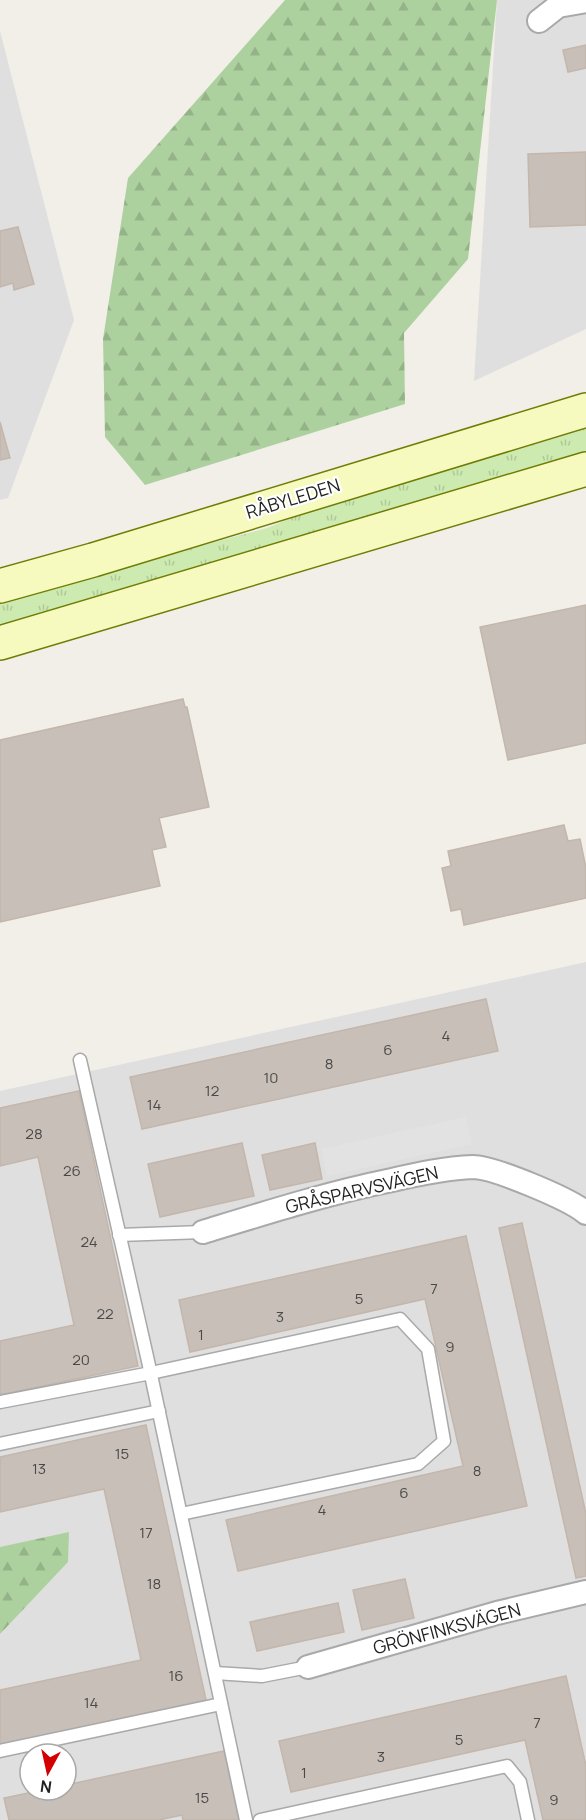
<svg xmlns="http://www.w3.org/2000/svg" width="586" height="1820" viewBox="0 0 586 1820" font-family="Manrope,sans-serif">
<defs>
<pattern id="grass-tufts" width="24" height="20" patternUnits="userSpaceOnUse" patternTransform="scale(1.5)"><rect width="24" height="20" fill="#cdebb0"/><path d="M3 7l-1-3M5 7V3M7 7l1-3M15 17l-1-3M17 17v-4M19 17l1-3" fill="none" stroke="#b0c997"/></pattern>
<pattern id="forest-firs" width="22" height="20" patternUnits="userSpaceOnUse" patternTransform="scale(1.5)"><rect width="22" height="20" fill="#add19e"/><path d="M5 1l3.5 6h-7zM16 11l3.5 6h-7z" fill="#95b388"/></pattern>
</defs>
<rect width="100%" height="100%" fill="#f2efe9"/>
<!-- residential -->
<g fill="#e0dfdf" fill-rule="evenodd">
<polygon points="497,0 586,0 586,329 474,381"/>
<polygon points="0,31 74,320 8,498 0,500"/>
<path d="M586 962V1820H0V1091ZM30 1754H66V1790H30Z"/>
</g>
<!-- grass -->
<polygon fill="url(#grass-tufts)" points="586,425 586,454 0,633 0,603 151,559 267,528 320,506"/>
<!-- forest -->
<g fill="url(#forest-firs)">
<polygon points="285,0 497,0 468,259 404,333 405,404 145,485 105,437 103,339 128,178"/>
<polygon points="69,1532 68,1562 0,1634 0,1547"/>
</g>
<!-- parking -->
<polygon fill="#e2e2e2" points="466,1117 472,1144 327,1176 321,1149"/>
<!-- building -->
<g fill="#c7bfb8" stroke="#c4b6ab" stroke-width="1.5">
<polygon points="586,45 586,68 568,72 563,50"/>
<polygon points="586,152 586,225 530,227 528,154"/>
<polygon points="18,227 34,284 14,290 13,283 0,287 0,231"/>
<polygon points="0,422 10,458 0,460"/>
<polygon points="586,605 586,743 508,760 480,627"/>
<polygon points="183,699 185,707 187,707 209,807 159,818 166,847 152,850 160,886 0,922 0,740"/>
<polygon points="564,825 568,841 580,839 586,868 586,898 464,925 461,909 451,911 442,868 451,866 448,851"/>
<polygon points="486,999 498,1051 142,1129 130,1077"/>
<polygon points="79,1091 138,1366 0,1395 0,1341 74,1325 38,1157 0,1166 0,1108"/>
<polygon points="242,1143 254,1196 160,1217 148,1164"/>
<polygon points="315,1143 322,1179 270,1190 262,1155"/>
<polygon points="522,1223 586,1514 586,1576 576,1578 499,1228"/>
<polygon points="466,1236 527,1506 238,1571 226,1520 463,1466 425,1299 190,1352 179,1300"/>
<polygon points="146,1425 206,1700 0,1745 0,1690 141,1660 104,1489 0,1512 0,1457"/>
<polygon points="405,1579 414,1618 362,1630 353,1590"/>
<polygon points="338,1603 344,1632 257,1651 250,1622"/>
<polygon points="566,1676 586,1766 586,1820 543,1820 525,1740 291,1792 279,1741"/>
<polygon points="224,1751 239,1820 183,1820 182,1815 159,1820 9,1820 4,1798 42,1790 66,1790 66,1785"/>
</g>
<g fill="none" stroke-linecap="round" stroke-linejoin="round">
<!-- lane casing -->
<g stroke="#a9a9a9" stroke-width="15">
<g id="lane">
<polyline points="80,1060 148,1361 246,1820"/>
<polyline points="119,1235 203,1232"/>
<polyline points="0,1402 151,1373 400,1319 428,1349 444,1441 418,1464 181,1514"/>
<polyline points="0,1444 159,1411"/>
<polyline points="215,1673 262,1676 308,1667"/>
<polyline points="0,1751 221,1704"/>
<polyline points="260,1820 507,1766 520,1782 528,1820"/>
</g>
</g>
<!-- street casing -->
<g stroke="#a9a9a9" stroke-width="26">
<g id="street">
<polyline points="539,21 558,6 586,1"/>
<path d="M203 1232C265 1213 328 1193 392 1180 418 1174 445 1168 473 1167 493 1167 570 1199 586 1213"/>
<polyline points="308,1667 497,1613 586,1592"/>
</g>
</g>
<!-- secondary casing -->
<g stroke="#707d05" stroke-width="36">
<g id="secondary">
<polyline points="0,586 93,560 586,410"/>
<polyline points="0,643 586,469"/>
</g>
</g>
<!-- lane -->
<use href="#lane" stroke="#fff" stroke-width="12"/>
<!-- street -->
<use href="#street" stroke="#fff" stroke-width="22"/>
<!-- secondary -->
<use href="#secondary" stroke="#f7fabf" stroke-width="33"/>
</g>
<g text-anchor="middle" stroke-width="4.5" stroke-linejoin="round" paint-order="stroke">
<!-- number labels -->
<g font-size="15" fill="#4b4948">
<text x="446" y="1041">4</text>
<text x="388" y="1055">6</text>
<text x="329" y="1069">8</text>
<text x="271" y="1083">10</text>
<text x="212" y="1096">12</text>
<text x="154" y="1110">14</text>
<text x="34" y="1139">28</text>
<text x="72" y="1176">26</text>
<text x="89" y="1247">24</text>
<text x="434" y="1294">7</text>
<text x="359" y="1304">5</text>
<text x="105" y="1319">22</text>
<text x="280" y="1322">3</text>
<text x="201" y="1340">1</text>
<text x="450" y="1352">9</text>
<text x="81" y="1365">20</text>
<text x="122" y="1459">15</text>
<text x="39" y="1474">13</text>
<text x="477" y="1476">8</text>
<text x="404" y="1498">6</text>
<text x="322" y="1515">4</text>
<text x="146" y="1538">17</text>
<text x="154" y="1589">18</text>
<text x="176" y="1681">16</text>
<text x="91" y="1708">14</text>
<text x="537" y="1728">7</text>
<text x="459" y="1745">5</text>
<text x="381" y="1762">3</text>
<text x="304" y="1778">1</text>
<text x="202" y="1803">15</text>
<text x="554" y="1805">9</text>
</g>
<!-- street labels -->
<g font-size="18" fill="#222" stroke="#fff">
<text transform="translate(293 499) rotate(-17)" y="6">RÅBYLEDEN</text>
<text transform="translate(362 1190) rotate(-13)" y="6">GRÅSPARVSVÄGEN</text>
<text transform="translate(447 1629) rotate(-15)" y="6">GRÖNFINKSVÄGEN</text>
</g>
</g>
<!-- north arrow -->
<g transform="translate(48 1772) rotate(188)"><circle r="28" fill="#ffffff" stroke="#a7a7a7" stroke-width="1.5"/>
<path d="M0-4.5L10 22L0 15L-10 22Z" fill="#d40000"/>
<text y="-9" font-size="16" font-weight="bold" text-anchor="middle" fill="#222222">N</text>
</g>
</svg>
